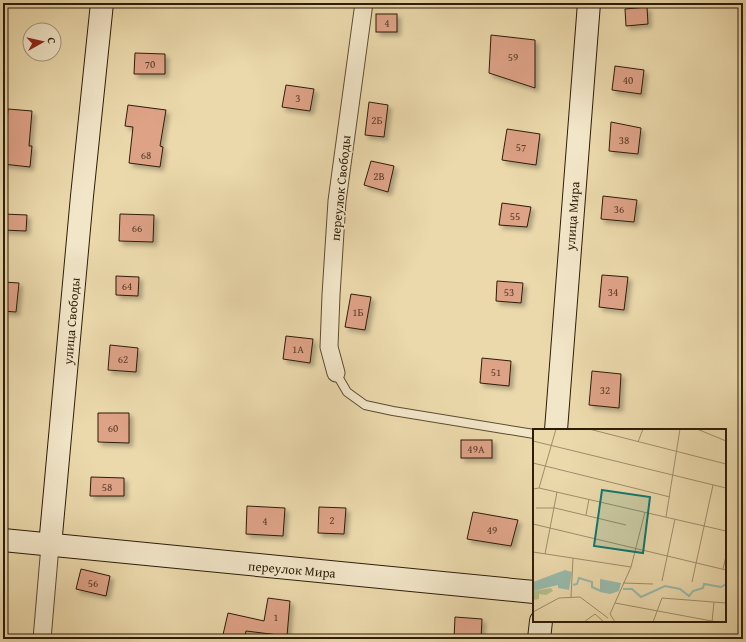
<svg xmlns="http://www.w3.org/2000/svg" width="746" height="642" viewBox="0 0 746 642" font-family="'Gentium Book Plus',serif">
<defs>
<filter id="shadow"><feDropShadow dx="3.5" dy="3.5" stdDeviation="2" flood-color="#0004"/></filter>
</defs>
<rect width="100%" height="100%" fill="#ebd9ac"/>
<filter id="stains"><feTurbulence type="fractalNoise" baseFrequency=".005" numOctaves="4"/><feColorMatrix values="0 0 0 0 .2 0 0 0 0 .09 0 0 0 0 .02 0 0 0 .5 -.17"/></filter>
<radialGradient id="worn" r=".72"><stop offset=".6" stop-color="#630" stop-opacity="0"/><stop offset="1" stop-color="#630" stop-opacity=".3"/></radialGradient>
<!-- building -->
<g fill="#dea287" stroke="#2d1d08" filter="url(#shadow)">
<polygon points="647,7 648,24 626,26 625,9"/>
<rect x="376" y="14" width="21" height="18"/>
<polygon points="491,35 535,40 535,88 489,73"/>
<polygon points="135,53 165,54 165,74 134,74"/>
<polygon points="615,66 644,70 641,94 612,90"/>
<polygon points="286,85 314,89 310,111 282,107"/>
<polygon points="369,102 388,105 384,137 365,135"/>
<polygon points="128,105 166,110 160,146 163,147 160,167 129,163 133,127 125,126"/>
<polygon points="8,109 32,111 29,146 32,146 30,167 3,164 3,143 5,143"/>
<polygon points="611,122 641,128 638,154 609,151"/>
<polygon points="507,129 540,134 536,165 502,160"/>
<polygon points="371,161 394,166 388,192 364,185"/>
<polygon points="603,196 637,200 634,222 601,219"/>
<polygon points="502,203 531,207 527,227 499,225"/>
<polygon points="3,214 27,215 26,231 3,230"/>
<polygon points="120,214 154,215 153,242 119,241"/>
<polygon points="602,275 628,277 624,310 599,307"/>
<polygon points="116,276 139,277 138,296 116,295"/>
<polygon points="497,281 523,283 521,303 496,301"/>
<polygon points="3,282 19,283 16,312 3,311"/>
<polygon points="351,294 371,297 365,330 345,327"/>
<polygon points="286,336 313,339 310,363 283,359"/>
<polygon points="110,345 138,348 136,372 108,370"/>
<polygon points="482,358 511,361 509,386 480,383"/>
<polygon points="592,371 621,374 619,408 589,405"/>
<polygon points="98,413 129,413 129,443 98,442"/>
<rect x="461" y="440" width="31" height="18"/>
<polygon points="91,477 124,478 124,496 90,496"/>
<polygon points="247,506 285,508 283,536 246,534"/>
<polygon points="319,507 346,508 344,534 318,533"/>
<polygon points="473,512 518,520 511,546 467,539"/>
<polygon points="81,569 110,576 106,596 76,589"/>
<polygon points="268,598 290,601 287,636 246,631 244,639 222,639 228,613 264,621"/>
<polygon points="455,617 482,619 481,639 454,639"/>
</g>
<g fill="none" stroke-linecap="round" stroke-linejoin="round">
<!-- lane casing -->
<g stroke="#5c4c31" stroke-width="10">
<polyline id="lane" points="336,373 347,392 365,405 393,411 534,434"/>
</g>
<!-- street casing -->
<g stroke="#5c4c31" stroke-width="19">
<g id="street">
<polyline points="336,373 329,347 331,295 337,201 364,3"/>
<polyline points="42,639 50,546"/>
</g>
</g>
<!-- secondary casing -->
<g stroke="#2d1d08" stroke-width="24">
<g id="secondary">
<polyline points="556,430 589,3"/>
<polyline points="3,540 534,592"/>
<polyline points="50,546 82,196 102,3"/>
<polyline points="539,639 541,621"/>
</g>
</g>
<!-- lane -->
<use href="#lane" stroke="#f2e6c9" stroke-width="8"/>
<!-- street -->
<use href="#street" stroke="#f2e6c9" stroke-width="17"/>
<!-- secondary -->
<use href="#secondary" stroke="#f2e6c9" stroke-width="22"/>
</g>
<g text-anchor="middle" stroke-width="3" stroke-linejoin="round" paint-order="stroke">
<!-- number labels -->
<g font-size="11" fill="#593e28">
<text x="387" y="27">4</text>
<text x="513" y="61">59</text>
<text x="150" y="68">70</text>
<text x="628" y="84">40</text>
<text x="298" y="102">3</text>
<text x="377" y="124">2Б</text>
<text x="624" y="144">38</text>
<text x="521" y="151">57</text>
<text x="146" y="159">68</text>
<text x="379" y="180">2В</text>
<text x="619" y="213">36</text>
<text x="515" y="220">55</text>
<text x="137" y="232">66</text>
<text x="127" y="290">64</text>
<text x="509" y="296">53</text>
<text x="613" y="296">34</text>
<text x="358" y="316">1Б</text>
<text x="298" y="353">1А</text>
<text x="123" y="363">62</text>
<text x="496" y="376">51</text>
<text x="605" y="394">32</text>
<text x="113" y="432">60</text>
<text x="476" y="453">49А</text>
<text x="107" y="491">58</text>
<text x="332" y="524">2</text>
<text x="265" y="525">4</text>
<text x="492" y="534">49</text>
<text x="93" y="587">56</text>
<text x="276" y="621">1</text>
</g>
<!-- street labels -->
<g font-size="13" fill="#2d1d08" stroke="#f2e6c9">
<text transform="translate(340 188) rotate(-84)" y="5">переулок Свободы</text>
<text transform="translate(572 216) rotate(-86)" y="5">улица Мира</text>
<text transform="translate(71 321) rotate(-85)" y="5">улица Свободы</text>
<text transform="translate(292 569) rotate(5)" y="5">переулок Мира</text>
</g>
</g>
<!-- overview -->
<g transform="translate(533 429)">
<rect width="193" height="193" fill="#ebd9ac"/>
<path d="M18 159 20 162 13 166 6 165V170L0 171V162Z" fill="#b2c08d"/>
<path d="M32 141 39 143 36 161 25 159V156L0 162V153ZM67 150 88 154 86 162 77 165 67 163Z" fill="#98baac"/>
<path fill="none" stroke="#98baac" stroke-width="2" d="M40 156 44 155 46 149 59 153V158L68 162M90 160H99L108 168 132 157 147 160 156 167 160 162 170 159 171 155 188 158 193 155"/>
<path fill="none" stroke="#9f8e6a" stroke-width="1" d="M56 0 193 35M164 0 193 12M0 12 193 59M105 13 110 0M0 34 137 68M6 59 23 0M0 60 6 59 193 102M3 79H22L93 96M53 86 56 70M133 88 147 0M0 95 193 141M0 123 98 138M12 125 24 63M190 140 193 127M129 152 142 90M159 153 180 56M90 154 120 155M38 168 40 129M82 174 184 193M0 183 26 169 47 168 75 189M51 193 62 185 71 193M82 193 77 185 98 138 112 83M120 193 129 169 193 174M179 193 181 173"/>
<path fill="#0f766e" fill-opacity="0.15" stroke="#0f766e" stroke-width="2" d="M69 61 117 68 110 124 61 117Z"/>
<rect width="193" height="193" fill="none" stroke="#2d1d08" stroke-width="2"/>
</g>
<!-- margin -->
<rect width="746" height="642" fill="none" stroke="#ebd9ac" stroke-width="16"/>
<rect x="4" y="4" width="738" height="634" fill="none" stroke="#2d1d08" stroke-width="2"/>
<rect x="8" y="8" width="730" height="626" fill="none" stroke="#2d1d08"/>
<!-- north arrow -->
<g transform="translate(42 42) rotate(82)"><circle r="19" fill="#f2e6c9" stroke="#a3967c"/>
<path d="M0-3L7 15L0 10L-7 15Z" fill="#8f2418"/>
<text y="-6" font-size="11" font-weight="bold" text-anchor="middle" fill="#2d1d08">С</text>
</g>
<rect width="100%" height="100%" filter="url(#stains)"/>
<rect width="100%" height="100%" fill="url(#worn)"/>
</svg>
